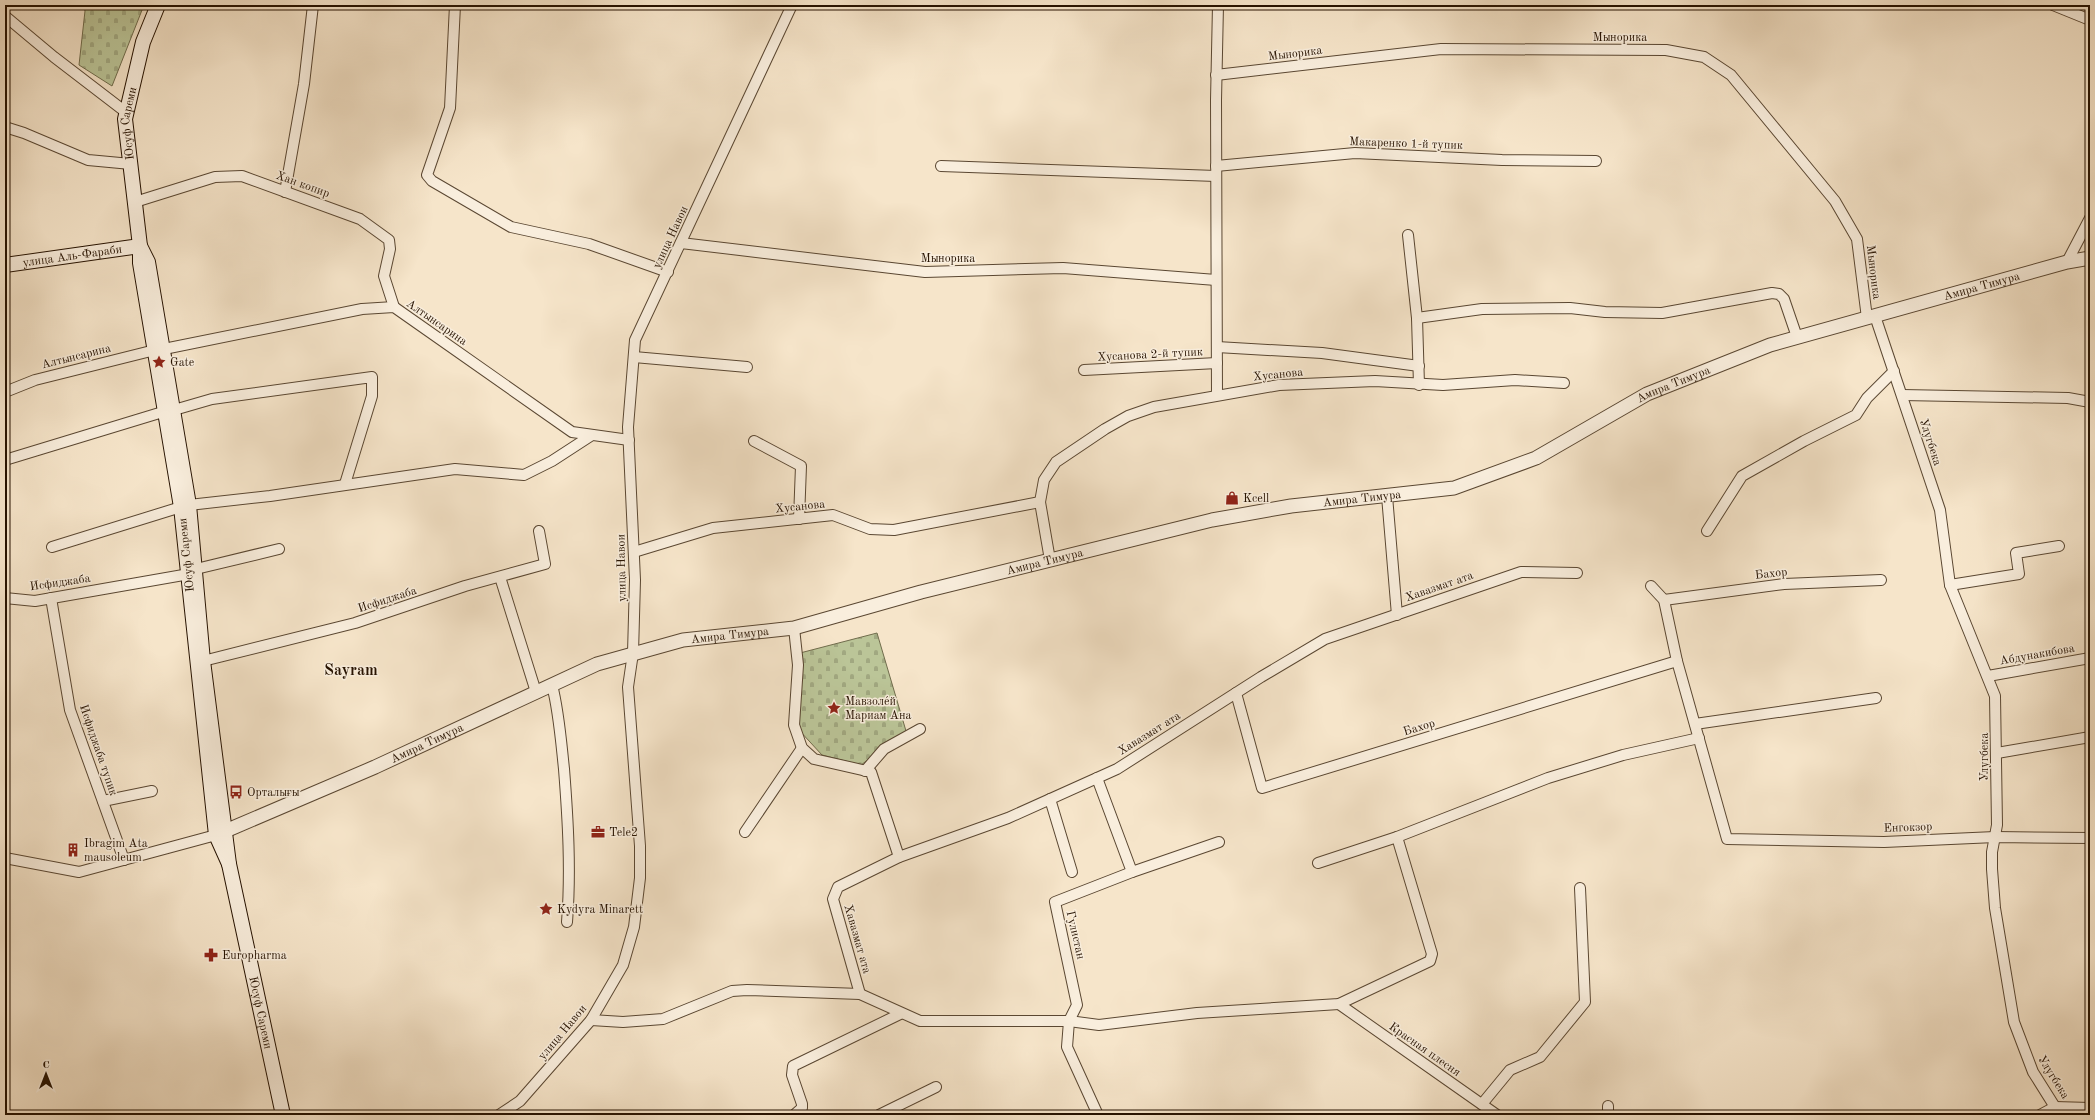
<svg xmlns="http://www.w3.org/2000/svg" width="2095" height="1120" viewBox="0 0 2095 1120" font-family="'Old Standard TT',serif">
<defs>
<pattern id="cemetery-stones" width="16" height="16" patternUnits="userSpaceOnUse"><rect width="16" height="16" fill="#bbc598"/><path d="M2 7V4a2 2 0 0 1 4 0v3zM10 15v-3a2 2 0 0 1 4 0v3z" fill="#a1a881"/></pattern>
</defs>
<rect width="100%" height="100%" fill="#f6e5ca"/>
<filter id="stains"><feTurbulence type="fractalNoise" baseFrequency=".005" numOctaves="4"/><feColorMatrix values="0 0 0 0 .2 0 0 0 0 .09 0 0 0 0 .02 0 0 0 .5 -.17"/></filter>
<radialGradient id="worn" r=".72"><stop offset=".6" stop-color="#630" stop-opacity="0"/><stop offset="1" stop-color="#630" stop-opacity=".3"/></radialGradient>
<!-- cemetery -->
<g fill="url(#cemetery-stones)" stroke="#706c4c">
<polygon points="84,5 144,5 112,86 79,65 85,11"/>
<polygon points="877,633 906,731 861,765 822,755 798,729 800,653"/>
</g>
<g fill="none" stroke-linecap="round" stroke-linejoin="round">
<!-- minor casing -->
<g stroke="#5a4732" stroke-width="12">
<g id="minor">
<polyline points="455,5 450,108 427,175 432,181 511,227 589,244 668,272"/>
<polyline points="2053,5 2090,20"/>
<polyline points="5,16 54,57 127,113"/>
<polyline points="1216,75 1441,49 1666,50 1704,57 1731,75 1835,201 1857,239 1867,318"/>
<polyline points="5,127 24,133 88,160 131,164"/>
<polyline points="941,166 1216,176"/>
<polyline points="1216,166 1355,153 1502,160 1596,161"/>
<polyline points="285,192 304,84 313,5"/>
<polyline points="135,202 215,177 242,176 360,219 389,240 390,249 384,276 394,307"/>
<polyline points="1408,235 1417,318 1419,385"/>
<polyline points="681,243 925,272 1063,268 1216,280"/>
<polyline points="2067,262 2090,218"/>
<polyline points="1875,316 1940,510 1950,585 1995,696 1997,825 1992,852 1992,869 1995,908 2014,1022 2033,1072 2055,1107 2069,1115"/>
<polyline points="1417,318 1482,309 1570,308 1605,312 1662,313 1772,293 1779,294 1784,299 1797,337"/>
<polyline points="1217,347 1322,353 1419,366"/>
<polyline points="164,349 362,309 394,307 572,432 629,440"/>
<polyline points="634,357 747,367"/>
<polyline points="1084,370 1217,363"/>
<polyline points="5,392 35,380 155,350"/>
<polyline points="1217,395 1216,100 1218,5"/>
<polyline points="1902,395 2068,398 2090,402"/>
<polyline points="174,410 212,399 372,377 372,396 345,484"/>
<polyline points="754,441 801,466 799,519"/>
<polyline points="5,460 166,411"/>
<polyline points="1387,496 1397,615"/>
<polyline points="189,505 270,496 455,469 524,475 552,461 592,435"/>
<polyline points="1707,531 1742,476 1804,441 1856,415 1867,398 1894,371"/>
<polyline points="52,547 181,507"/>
<polyline points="634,552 713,528 833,515 870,529 894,530 1040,502"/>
<polyline points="1050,560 1040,502 1044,480 1056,462 1105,429 1128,416 1154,407 1279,385 1375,381 1443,385 1515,380 1564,383"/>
<polyline points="196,569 279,549"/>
<polyline points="500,577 536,692"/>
<polyline points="1950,585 2019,574 2016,553 2059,546"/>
<polyline points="1651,586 1664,600 1677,661 1727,839 1884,842 1995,837 2090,838"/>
<polyline points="5,598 35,601 189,574"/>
<polyline points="51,598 70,710 124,860"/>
<polyline points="1664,600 1784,584 1881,580"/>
<polyline points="794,628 798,665 794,725 802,748 814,759 871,772 899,857"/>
<polyline points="203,661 355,623 465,586 545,564 539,531"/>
<polyline points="1988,676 2090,658"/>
<path d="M552 685C559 712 561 741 564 769 568 820 571 871 567 922"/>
<polyline points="1236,693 1262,788 1677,661"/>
<polyline points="1695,724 1876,698"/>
<polyline points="1997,753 2090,737"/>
<polyline points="865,771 884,749 920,729"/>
<polyline points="1097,778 1132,872"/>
<polyline points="1050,799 1072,872"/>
<polyline points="103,801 152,791"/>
<polyline points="745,832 802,748"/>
<polyline points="5,858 79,872 216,835"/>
<polyline points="1318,863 1397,837 1548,778 1623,755 1699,738"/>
<polyline points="860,994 833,899 838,887 899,857 1008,818 1117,769 1261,677 1325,639 1521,572 1577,573"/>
<polyline points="1339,1004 1497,1115"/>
<polyline points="591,1020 623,1022 663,1019 732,991 747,990 860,994 920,1021 1069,1021 1099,1025 1197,1013 1339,1004 1430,961 1432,954 1397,837"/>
<polyline points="1482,1104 1510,1070 1540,1057 1585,1002 1580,888"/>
<polyline points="1608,1106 1608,1115"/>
<polyline points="499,1115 520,1101 591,1020 623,965 634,927 640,878 640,846 628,687 633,653 635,580 628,427 635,340 792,5"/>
<polyline points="794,1115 802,1108 802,1104 792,1075 793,1066 900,1014"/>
<polyline points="879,1115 936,1087"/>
<polyline points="1098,1115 1067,1047 1069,1021 1077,1005 1055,902 1132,872 1219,842"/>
<polyline points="2040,1115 2055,1107 2090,1108"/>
</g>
</g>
<!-- tertiary casing -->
<g stroke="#5a4732" stroke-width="15">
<g id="tertiary">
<path id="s1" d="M216 835 375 767 597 664 683 640 794 628 921 592 1212 520 1291 506 1454 488 1536 458 1647 394 1770 345 2067 262 2090 258"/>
</g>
</g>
<!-- secondary casing -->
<g stroke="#261200" stroke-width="16">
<g id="secondary">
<polygon points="140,246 148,262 189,505 203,661 229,864 216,835 181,507 140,263"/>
<path id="s2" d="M5 265 140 246 125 119 143 42 158 5"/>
<path id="s3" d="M229 864 283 1115"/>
</g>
</g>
<!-- minor -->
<use href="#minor" stroke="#f9eedd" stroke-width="10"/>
<!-- tertiary -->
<use href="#tertiary" stroke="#f9eedd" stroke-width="13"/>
<!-- secondary -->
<use href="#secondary" stroke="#f9eedd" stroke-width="14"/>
</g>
<!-- icons -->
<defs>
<g id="sight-bare" transform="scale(1.08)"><path d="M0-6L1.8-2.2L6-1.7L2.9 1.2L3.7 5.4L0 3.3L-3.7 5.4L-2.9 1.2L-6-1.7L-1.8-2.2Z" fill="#8f2418" stroke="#f9eedd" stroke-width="2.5" paint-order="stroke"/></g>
<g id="shop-bare" transform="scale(1.08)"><path d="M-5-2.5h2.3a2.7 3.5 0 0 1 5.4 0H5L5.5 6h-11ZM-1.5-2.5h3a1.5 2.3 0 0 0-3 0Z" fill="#8f2418" stroke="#f9eedd" stroke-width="2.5" paint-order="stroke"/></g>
<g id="bus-bare" transform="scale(1.08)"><path d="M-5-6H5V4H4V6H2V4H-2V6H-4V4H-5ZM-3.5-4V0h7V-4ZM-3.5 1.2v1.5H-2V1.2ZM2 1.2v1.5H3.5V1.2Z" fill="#8f2418" stroke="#f9eedd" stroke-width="2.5" paint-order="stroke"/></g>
<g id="office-bare" transform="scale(1.08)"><path d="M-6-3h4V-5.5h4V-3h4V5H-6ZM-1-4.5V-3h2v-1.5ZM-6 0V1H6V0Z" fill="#8f2418" stroke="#f9eedd" stroke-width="2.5" paint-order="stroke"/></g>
<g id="building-bare" transform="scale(1.08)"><path d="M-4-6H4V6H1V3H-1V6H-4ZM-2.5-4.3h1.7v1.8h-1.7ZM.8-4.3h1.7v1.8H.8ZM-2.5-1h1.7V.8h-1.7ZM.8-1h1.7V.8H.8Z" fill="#8f2418" stroke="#f9eedd" stroke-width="2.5" paint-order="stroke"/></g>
<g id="pharmacy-bare" transform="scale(1.08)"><path d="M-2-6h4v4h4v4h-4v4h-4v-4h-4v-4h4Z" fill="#8f2418" stroke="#f9eedd" stroke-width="2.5" paint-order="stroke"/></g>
</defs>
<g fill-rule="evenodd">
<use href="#sight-bare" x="159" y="362"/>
<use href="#shop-bare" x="1232" y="498"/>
<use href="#sight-bare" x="834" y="708"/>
<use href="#bus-bare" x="236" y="792"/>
<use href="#office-bare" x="598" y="832"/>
<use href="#building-bare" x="73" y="850"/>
<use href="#sight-bare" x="546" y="909"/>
<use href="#pharmacy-bare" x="211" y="955"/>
</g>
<g text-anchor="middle" stroke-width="3" stroke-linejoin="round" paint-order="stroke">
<!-- street labels -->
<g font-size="12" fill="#261200" stroke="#f9eedd">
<text x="1620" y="41">Мынорика</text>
<text transform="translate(1295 53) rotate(-7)" y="4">Мынорика</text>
<text dy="4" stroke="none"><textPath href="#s2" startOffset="260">Юсуф Сареми</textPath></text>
<text transform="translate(1406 143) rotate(2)" y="4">Макаренко 1-й тупик</text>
<text transform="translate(303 184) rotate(20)" y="4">Хан копир</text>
<text transform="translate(670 237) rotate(-65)" y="4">улица Навои</text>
<text dy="4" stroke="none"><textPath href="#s2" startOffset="68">улица Аль-Фараби</textPath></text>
<text x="948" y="262">Мынорика</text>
<text transform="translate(1874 272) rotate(83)" y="4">Мынорика</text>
<text dy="4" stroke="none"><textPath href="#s1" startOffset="1862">Амира Тимура</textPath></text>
<text transform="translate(437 322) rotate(35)" y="4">Алтынсарина</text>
<text transform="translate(1150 354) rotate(-3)" y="4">Хусанова 2-й тупик</text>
<text transform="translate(76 356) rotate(-14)" y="4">Алтынсарина</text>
<text transform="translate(1278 374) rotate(-6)" y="4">Хусанова</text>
<text dy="4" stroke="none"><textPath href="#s1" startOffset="1538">Амира Тимура</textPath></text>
<text transform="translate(1931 442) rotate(72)" y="4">Улугбека</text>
<text dy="4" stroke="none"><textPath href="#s1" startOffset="1202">Амира Тимура</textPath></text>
<text transform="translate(800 506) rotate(-6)" y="4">Хусанова</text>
<text transform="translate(186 555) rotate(-96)" y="4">Юсуф Сареми</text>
<text dy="4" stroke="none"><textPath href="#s1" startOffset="878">Амира Тимура</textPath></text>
<text transform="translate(621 568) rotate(-91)" y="4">улица Навои</text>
<text transform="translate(1771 573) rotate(-6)" y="4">Бахор</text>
<text transform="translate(60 582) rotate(-8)" y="4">Исфиджаба</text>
<text transform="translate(1439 586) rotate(-19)" y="4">Хавазмат ата</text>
<text transform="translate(387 599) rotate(-18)" y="4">Исфиджаба</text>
<text dy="4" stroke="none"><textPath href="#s1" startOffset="554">Амира Тимура</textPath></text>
<text transform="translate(2037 654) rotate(-10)" y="4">Абдунакибова</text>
<text transform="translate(1419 727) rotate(-17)" y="4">Бахор</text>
<text transform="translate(1149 733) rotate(-32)" y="4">Хавазмат ата</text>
<text dy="4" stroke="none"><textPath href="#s1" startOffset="230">Амира Тимура</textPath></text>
<text transform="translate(99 750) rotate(71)" y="4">Исфиджаба тупик</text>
<text transform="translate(1984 757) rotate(-90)" y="4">Улугбека</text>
<text transform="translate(1908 827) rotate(-2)" y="4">Енгокзор</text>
<text transform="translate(1076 935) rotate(77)" y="4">Гулистан</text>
<text transform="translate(858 939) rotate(74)" y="4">Хавазмат ата</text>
<text dy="4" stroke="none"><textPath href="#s3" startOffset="152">Юсуф Сареми</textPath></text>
<text transform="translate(562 1032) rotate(-50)" y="4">улица Навои</text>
<text transform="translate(1425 1049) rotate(35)" y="4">Красная плесня</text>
<text transform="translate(2054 1077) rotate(58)" y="4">Улугбека</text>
</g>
<!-- poi labels -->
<g font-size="12" fill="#261200" stroke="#f9eedd" text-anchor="start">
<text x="170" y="366">Gate</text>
<text x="1243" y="502">Kcell</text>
<text x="845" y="705">Мавзоле́й<tspan x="845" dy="14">Мариам Ана</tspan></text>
<text x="247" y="796">Орталығы</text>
<text x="609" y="836">Tele2</text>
<text x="84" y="847">Ibragim Ata<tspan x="84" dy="14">mausoleum</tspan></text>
<text x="557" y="913">Kydyra Minarett</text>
<text x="222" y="959">Europharma</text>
</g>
<!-- district labels -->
<g font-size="16" font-weight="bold" fill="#261200" stroke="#f9eedd">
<text x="351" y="675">Sayram</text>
</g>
</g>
<!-- margin -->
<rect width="2095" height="1120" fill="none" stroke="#f6e5ca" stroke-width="20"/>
<rect x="6" y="6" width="2083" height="1108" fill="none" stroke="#261200" stroke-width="2"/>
<rect x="10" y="10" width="2075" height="1100" fill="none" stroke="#261200"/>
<!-- north arrow -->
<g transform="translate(46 1074)" stroke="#f9eedd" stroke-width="3" paint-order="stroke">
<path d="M0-3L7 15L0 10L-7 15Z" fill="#261200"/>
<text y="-6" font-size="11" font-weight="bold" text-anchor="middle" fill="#261200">С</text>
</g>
<rect width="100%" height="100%" filter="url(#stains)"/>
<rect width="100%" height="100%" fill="url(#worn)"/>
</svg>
